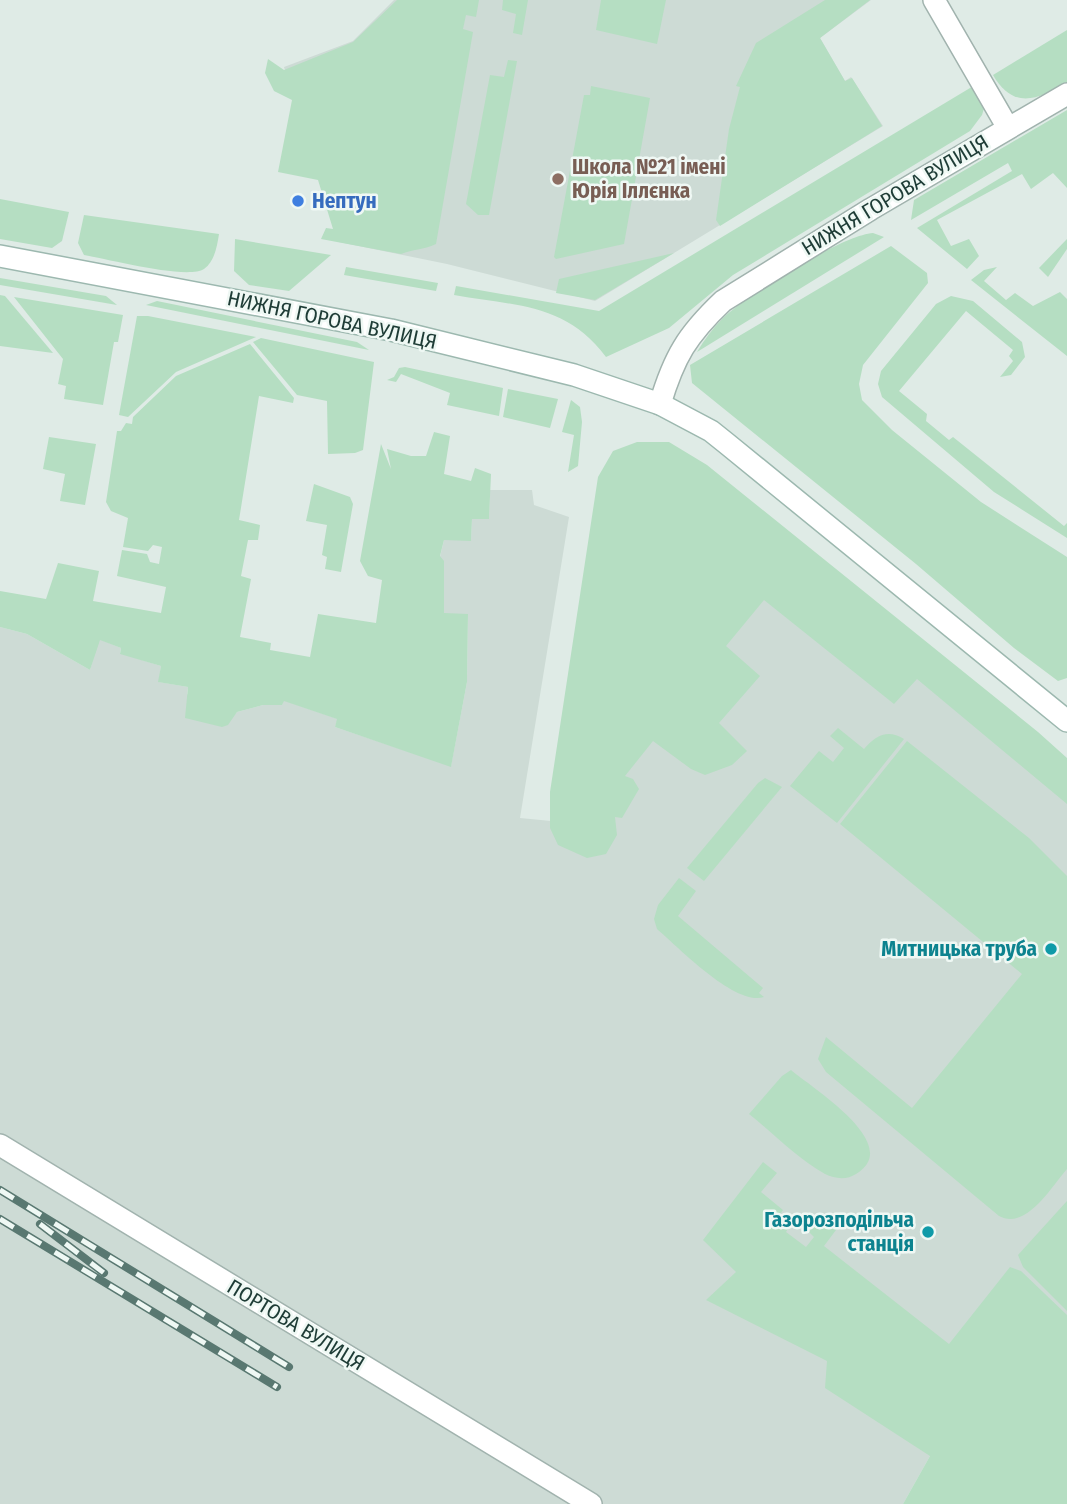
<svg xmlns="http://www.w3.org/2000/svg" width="1067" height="1504" viewBox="0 0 1067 1504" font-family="'Fira Sans Condensed',sans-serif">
<rect width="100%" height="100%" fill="#dfebe6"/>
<!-- built -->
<g fill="#cddbd5">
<polygon points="394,0 871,0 820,38 845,81 851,77 883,126 595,301 447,264 339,242 284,67 353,41"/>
<polygon points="700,480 1067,773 1067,1352 930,1456 903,1504 0,1504 0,627 27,634 90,670 99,639 121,648 120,653 161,666 159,682 188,687 187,694 230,719 237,712 263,705 282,705 283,700 338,719 335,727 451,766 467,682 468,614 443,614 440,557 444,540 471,540 472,519 489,519 490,490 532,490 534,505 569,517 520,818 551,821"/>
</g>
<!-- green -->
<g fill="#b5dec2">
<path d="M397 0H479L476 17 466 15 463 29 473 32 436 244C423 250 413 249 401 254L321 239 326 228 333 229 318 180 278 172 292 100 274 91 265 73 268 59 284 70 353 42Z"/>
<polygon points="503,0 528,0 522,35 513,33 516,14 502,10"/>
<polygon points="601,0 666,0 657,44 596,30"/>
<polygon points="825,0 870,0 820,38 845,81 852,78 882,126 720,226 716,220 729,129 740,87 736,86 756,43"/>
<path d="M1067 30V82C1038 100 1013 110 993 75Z"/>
<polygon points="508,60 517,61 489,215 478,215 466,204 490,75 504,77"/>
<path d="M975 85 985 105 982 115 970 131 733 275 669 328 606 357C566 303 515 306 454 295L456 286 599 311Z"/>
<polygon points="591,86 650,98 624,244 556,259 554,257 584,95 590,95"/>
<polygon points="1067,110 1067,188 1053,173 1031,189 1022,174 937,220 951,246 969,239 979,256 967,269 917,228 1012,171 1008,163 911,220 914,200"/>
<polygon points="0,199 69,212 62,241 52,248 0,239"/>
<path d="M84 215 219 234C217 246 215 261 204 269 187 280 108 259 84 255L78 243Z"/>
<path d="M873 233 884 237 697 352C704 340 713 328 723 318 747 295 842 235 873 233Z"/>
<polygon points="235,239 331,255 289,291 249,285 234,271"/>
<polygon points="1067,239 1067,249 1048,277 1039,268"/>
<polygon points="891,246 927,273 928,283 863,365 859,384 862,400 892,430 981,502 1067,557 1067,678 1058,681 1014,648 916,564 692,383 690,365"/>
<polygon points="674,253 595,300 556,293 559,279"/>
<polygon points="346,267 438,283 436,291 344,275"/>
<polygon points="997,267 984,281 1006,300 1015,293 1033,306 1060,292 1067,299 1067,356 971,280 984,270"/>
<polygon points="0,278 106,296 117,305 0,285"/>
<polygon points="0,295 5,296 53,353 0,346"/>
<polygon points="951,296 973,301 1022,342 1025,357 1011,375 1000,377 1013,361 1009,356 1013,350 966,311 899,391 927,414 926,421 949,440 953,437 1064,526 1067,523 1067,538 994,492 882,397 878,384 881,371 936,304"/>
<polygon points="14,297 123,315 118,342 114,342 103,405 64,399 66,386 58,384 63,359"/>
<polygon points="157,301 357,342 369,350 146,305"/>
<polygon points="137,316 148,316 256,337 176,372 128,417 119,415"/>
<polygon points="261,338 374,362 363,450 355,453 328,454 327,401 297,395 253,342"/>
<polygon points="250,344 294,398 293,403 259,396 239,520 260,525 258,540 248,540 241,576 251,579 240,637 271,643 270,650 310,657 318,614 376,623 382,580 368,576 360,561 381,444 391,469 387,449 411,456 426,456 434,432 450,436 444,474 471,481 475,468 491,474 489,519 472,519 471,541 444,540 440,556 444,561 444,613 468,614 467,682 451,767 335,727 337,719 284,701 282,705 263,705 237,712 228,725 222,727 185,718 188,687 158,682 161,666 120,654 121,648 100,640 90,670 27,634 0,627 0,591 46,599 58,563 99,571 93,601 161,613 166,587 117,576 122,550 147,554 150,562 159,564 162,547 153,545 148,551 123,547 128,518 111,511 106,502 117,431 121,431 126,423 132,424 133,417 176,376"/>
<polygon points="405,367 503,388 499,416 447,405 450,393 401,374 396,382 387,380 394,377 399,368"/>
<polygon points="508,389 558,399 550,428 503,417"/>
<polygon points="571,400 580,407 582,422 578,466 568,472 574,435 562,432"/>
<polygon points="49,437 96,444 85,505 60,501 65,474 43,469"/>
<polygon points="637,442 669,442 707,465 1038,732 1067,758 1067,804 917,679 894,704 764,600 726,646 760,676 719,723 747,751 732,765 705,775 691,769 653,741 625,776 633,779 639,789 622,818 615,817 617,835 606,854 587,858 558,845 550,828 550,792 598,477 613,451"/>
<polygon points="314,484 350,497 353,504 341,572 325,569 327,557 322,555 327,525 306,521"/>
<path d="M838 728 864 749C876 735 888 729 904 739L837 823 790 786 819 751 833 762 844 748 830 736Z"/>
<path d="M907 741 1029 838 1067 876V1169C1052 1186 1026 1231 999 1216L826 1072 818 1059 826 1037 912 1108 1022 974 840 824Z"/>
<polygon points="765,778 782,787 704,881 687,868 758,783"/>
<path d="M679 878 696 891 678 916 763 988 759 993 764 997C736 1007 678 947 657 929L654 919 658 905Z"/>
<path d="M791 1070C812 1088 905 1145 856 1174 847 1180 835 1179 825 1174 798 1159 773 1133 749 1114L782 1076Z"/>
<polygon points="763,1162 777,1173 761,1192 783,1210 778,1217 789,1227 786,1232 806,1247 814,1237 809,1232 823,1214 839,1226 824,1246 949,1344 1010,1267 1021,1271 1067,1315 1067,1504 903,1504 930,1456 825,1388 827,1361 706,1300 736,1272 703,1240"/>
<polygon points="1067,1201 1067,1311 1023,1267 1018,1255"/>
</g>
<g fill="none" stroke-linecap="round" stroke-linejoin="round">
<!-- street casing -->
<g stroke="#a1b3ae" stroke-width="24">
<g id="street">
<polyline points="934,0 1008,128"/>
<path d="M660 404C674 357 687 335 723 301L871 209 1067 94"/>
<polyline points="0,1145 591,1504"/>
</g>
</g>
<!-- secondary casing -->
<g stroke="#9cb8af" stroke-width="24">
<polyline id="secondary" points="0,256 391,330 574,375 660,404 711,431 726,443 1067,721"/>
</g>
<!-- street -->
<use href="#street" stroke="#fff" stroke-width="21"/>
<!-- secondary -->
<use href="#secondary" stroke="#fff" stroke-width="21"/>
<!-- rail casing -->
<g stroke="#597871" stroke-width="8">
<g id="rail">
<polyline points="0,1190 289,1367"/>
<polyline points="0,1219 277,1387"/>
<polyline points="40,1224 104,1273"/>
</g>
</g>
<!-- rail -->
<use href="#rail" stroke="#eff8f4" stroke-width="5" stroke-dasharray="16" stroke-linecap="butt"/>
</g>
<!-- markers -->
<circle fill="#8d6e63" stroke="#eff8f4" stroke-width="2.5" cx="558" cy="179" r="7"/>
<circle fill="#3f7fe0" stroke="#eff8f4" stroke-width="2.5" cx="298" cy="201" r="7"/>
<g fill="#0f9aa8" stroke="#eff8f4" stroke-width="2.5">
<circle cx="1051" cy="949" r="7"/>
<circle cx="928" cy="1232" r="7"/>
</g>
<g text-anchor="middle" stroke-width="5" stroke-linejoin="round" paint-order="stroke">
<!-- education labels -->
<g font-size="21" font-weight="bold" fill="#785e54" stroke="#eff8f4" text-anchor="start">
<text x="572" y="174">Школа №21 імені<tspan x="572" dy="24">Юрія Іллєнка</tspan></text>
</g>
<!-- street labels -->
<g font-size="21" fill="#1e3c36" stroke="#eff8f4">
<text transform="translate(895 195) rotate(-31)" y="7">НИЖНЯ ГОРОВА ВУЛИЦЯ</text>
<text transform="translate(332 320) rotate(12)" y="7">НИЖНЯ ГОРОВА ВУЛИЦЯ</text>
<text transform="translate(296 1325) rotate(31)" y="7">ПОРТОВА ВУЛИЦЯ</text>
</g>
<!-- shop labels -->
<g font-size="21" font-weight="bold" fill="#366cbe" stroke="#eff8f4" text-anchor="start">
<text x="312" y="208">Нептун</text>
</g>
<!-- culture labels -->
<g font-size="21" font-weight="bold" fill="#0d838f" stroke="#eff8f4" text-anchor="end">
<text x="1037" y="956">Митницька труба</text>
<text x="914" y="1227">Газорозподільча<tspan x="914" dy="24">станція</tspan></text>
</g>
</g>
</svg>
